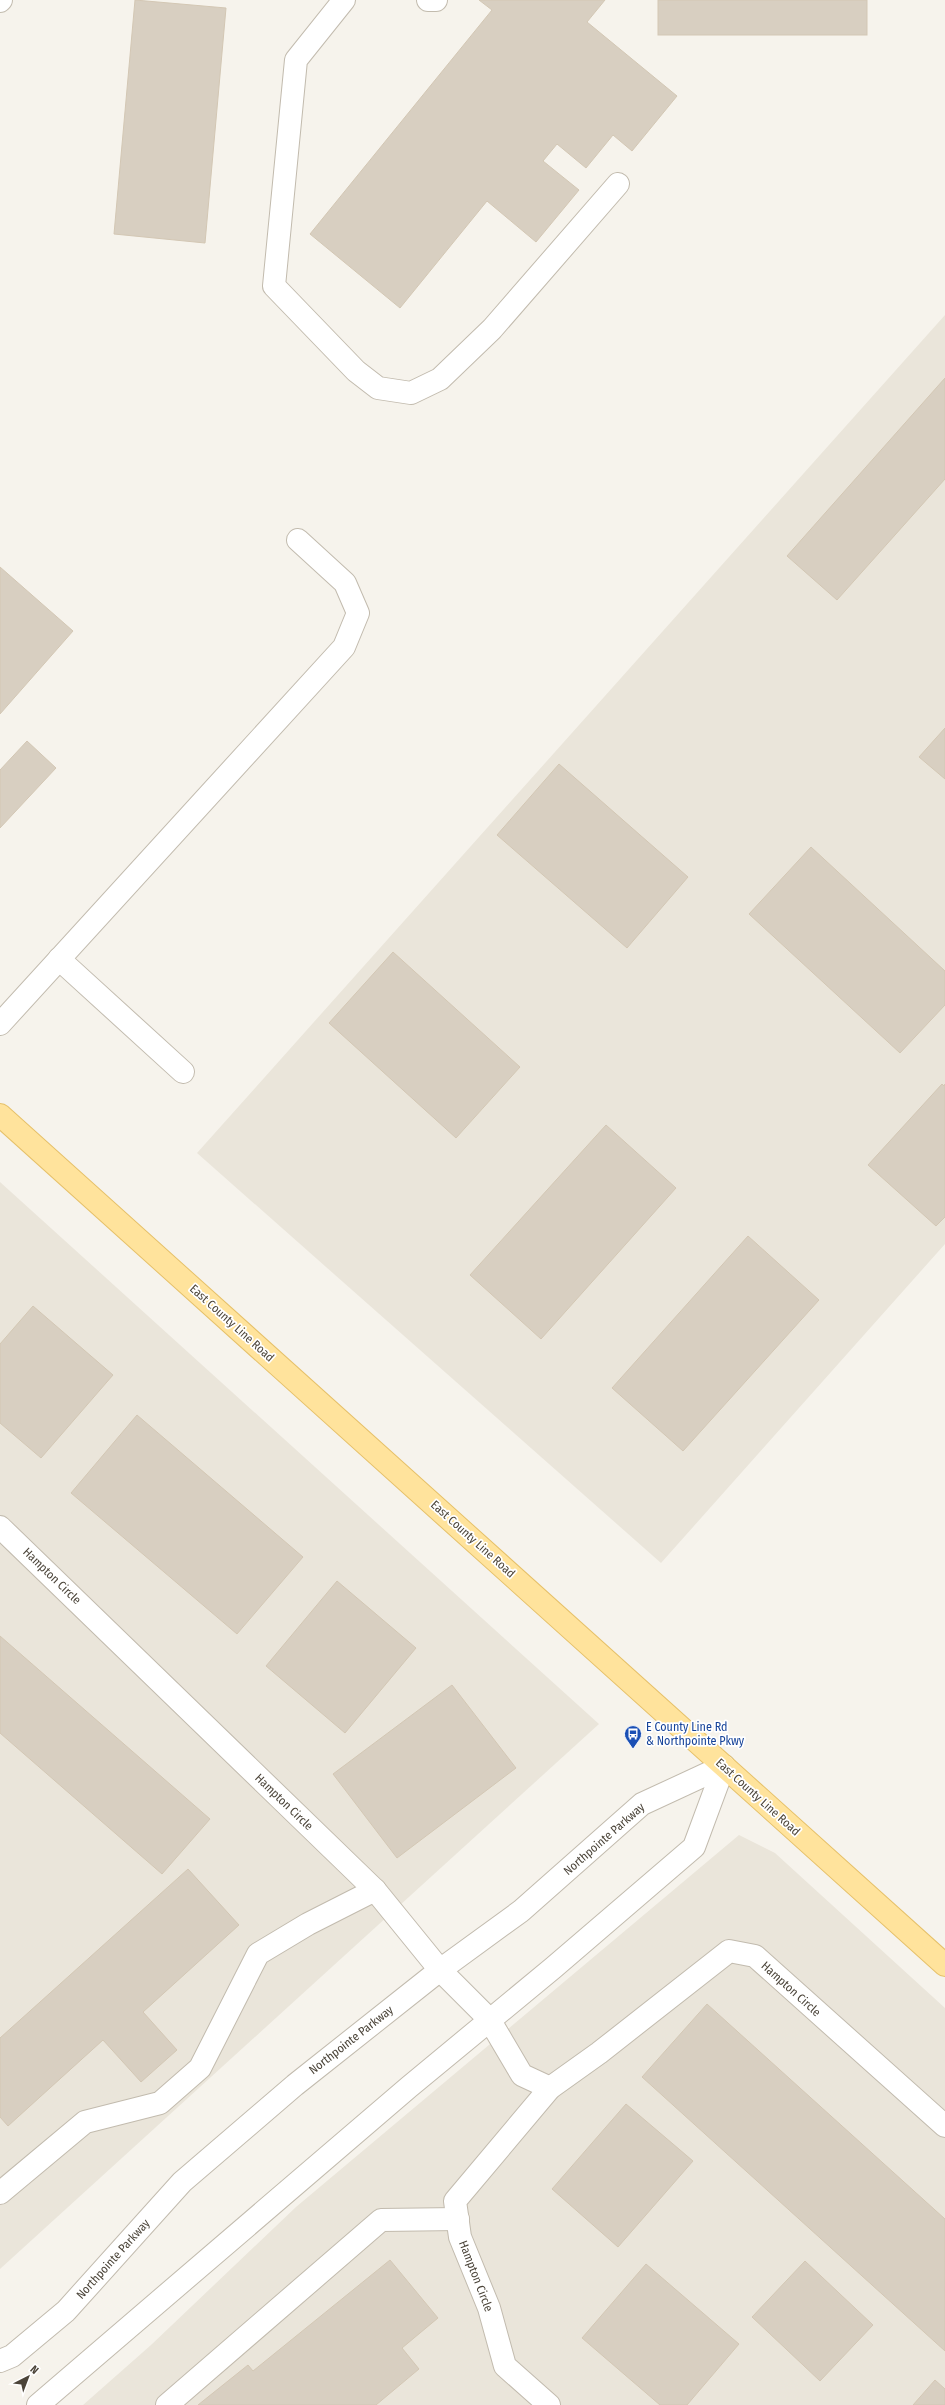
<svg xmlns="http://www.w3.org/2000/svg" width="945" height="2405" viewBox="0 0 945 2405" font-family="'Fira Sans Condensed',sans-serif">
<rect width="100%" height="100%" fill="#f6f3ec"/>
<!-- residential -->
<g fill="#eae5da">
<polygon points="945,315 945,1244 661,1563 197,1153"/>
<polygon points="0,1182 599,1724 0,2269"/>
<polygon points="739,1835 775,1853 945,2008 945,2405 83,2405 151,2345 296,2207"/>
</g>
<!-- building -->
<g fill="#d8cfc1" stroke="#d3c7b4">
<polygon points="135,0 226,8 205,243 114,234"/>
<polygon points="479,0 605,0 587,22 677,96 632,151 613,135 586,168 557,144 543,161 579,190 536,242 487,201 400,308 310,234 492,10"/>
<rect x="658" y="0" width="209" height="35"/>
<polygon points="945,378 945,479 837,600 787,556"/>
<polygon points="0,567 73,631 0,714"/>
<polygon points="945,728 945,779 919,757"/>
<polygon points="27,741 56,768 0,828 0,770"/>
<polygon points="559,764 688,877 627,948 497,835"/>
<polygon points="811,847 945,971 945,1005 900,1053 749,914"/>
<polygon points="393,952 520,1067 456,1138 329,1023"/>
<polygon points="942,1084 944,1086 945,1084 945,1217 936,1226 868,1165"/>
<polygon points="606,1125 676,1188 541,1339 470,1275"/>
<polygon points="748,1236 819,1300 683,1451 612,1388"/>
<polygon points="33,1306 113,1375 41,1458 0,1423 0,1344"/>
<polygon points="137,1415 303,1557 237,1634 71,1493"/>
<polygon points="337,1581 416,1648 345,1733 266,1666"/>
<polygon points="0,1636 210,1819 162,1874 0,1733"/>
<polygon points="452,1685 516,1768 397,1858 333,1774"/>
<polygon points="188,1869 239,1925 143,2012 177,2050 141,2082 103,2040 8,2126 0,2117 0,2038"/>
<polygon points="707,2004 945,2219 945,2351 642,2077"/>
<polygon points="626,2104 693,2161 618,2247 552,2189"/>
<polygon points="390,2260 438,2318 402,2348 419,2369 376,2405 198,2405 248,2365 253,2371"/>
<polygon points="805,2261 873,2325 820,2381 752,2317"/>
<polygon points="646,2264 739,2344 687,2405 660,2405 582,2338"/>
<polygon points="935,2380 945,2389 945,2405 913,2405"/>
</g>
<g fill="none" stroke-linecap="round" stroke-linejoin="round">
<!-- minor casing -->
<g stroke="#c2bbae" stroke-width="24">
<g id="minor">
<polyline points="344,0 296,60 274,286 356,371 378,388 411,393 440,379 492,329 618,184"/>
<polyline points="428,0 436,0"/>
<polyline points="0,1 1,0"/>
<polyline points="59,959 183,1072"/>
<polyline points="0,1024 344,647 358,613 345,583 298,540"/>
<polyline points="0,1527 375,1890 440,1970 489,2019 522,2075 550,2088"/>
<polyline points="0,2193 85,2122 160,2103 200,2068 258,1954 308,1924 375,1890"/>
<polyline points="0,2361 12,2356 66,2311 182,2182 295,2085 440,1970 521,1911 642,1804 724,1766"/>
<polyline points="38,2405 409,2087 553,1968 694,1847 724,1766"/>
<polyline points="167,2405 381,2220 458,2219"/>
<polyline points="549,2405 505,2366 489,2308 460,2237 455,2201 550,2088 599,2053 729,1951 755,1956 945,2126"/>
</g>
</g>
<!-- major casing -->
<g stroke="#e6c16a" stroke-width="24">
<polyline id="major" points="0,1115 945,1965"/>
</g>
<!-- minor -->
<use href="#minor" stroke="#fff" stroke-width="22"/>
<!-- major -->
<use href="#major" stroke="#ffe39c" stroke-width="22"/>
</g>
<!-- icons -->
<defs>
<g id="bus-pin" transform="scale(0.9)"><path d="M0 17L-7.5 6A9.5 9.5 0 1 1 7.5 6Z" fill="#1a4fb4" stroke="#fff"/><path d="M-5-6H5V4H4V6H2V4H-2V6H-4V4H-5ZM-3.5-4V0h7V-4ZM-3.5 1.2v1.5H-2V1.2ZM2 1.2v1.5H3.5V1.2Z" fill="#fff"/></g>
</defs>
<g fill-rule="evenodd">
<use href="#bus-pin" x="633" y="1734"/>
</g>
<g text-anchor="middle" stroke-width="3.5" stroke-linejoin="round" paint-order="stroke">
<!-- street labels -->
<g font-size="12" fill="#4b4439" stroke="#fff">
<text transform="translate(232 1323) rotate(42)" y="4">East County Line Road</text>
<text transform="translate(473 1539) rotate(42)" y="4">East County Line Road</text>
<text transform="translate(52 1576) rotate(44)" y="4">Hampton Circle</text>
<text transform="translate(758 1797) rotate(42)" y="4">East County Line Road</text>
<text transform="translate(284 1802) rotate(44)" y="4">Hampton Circle</text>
<text transform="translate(604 1839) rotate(-41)" y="4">Northpointe Parkway</text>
<text transform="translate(791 1989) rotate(42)" y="4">Hampton Circle</text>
<text transform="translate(351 2040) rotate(-38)" y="4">Northpointe Parkway</text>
<text transform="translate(113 2259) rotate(-48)" y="4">Northpointe Parkway</text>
<text transform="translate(476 2276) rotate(69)" y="4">Hampton Circle</text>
</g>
<!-- transit labels -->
<g font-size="12" fill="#164399" stroke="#fff" text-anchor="start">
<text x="646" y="1731">E County Line Rd<tspan x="646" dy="14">&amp; Northpointe Pkwy</tspan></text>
</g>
</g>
<!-- north arrow -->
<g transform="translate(28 2377) rotate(42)" stroke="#ffffff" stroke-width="3" paint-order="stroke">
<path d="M0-3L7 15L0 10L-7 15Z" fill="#4b4439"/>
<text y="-6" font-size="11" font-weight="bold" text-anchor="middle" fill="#4b4439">N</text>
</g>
</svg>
